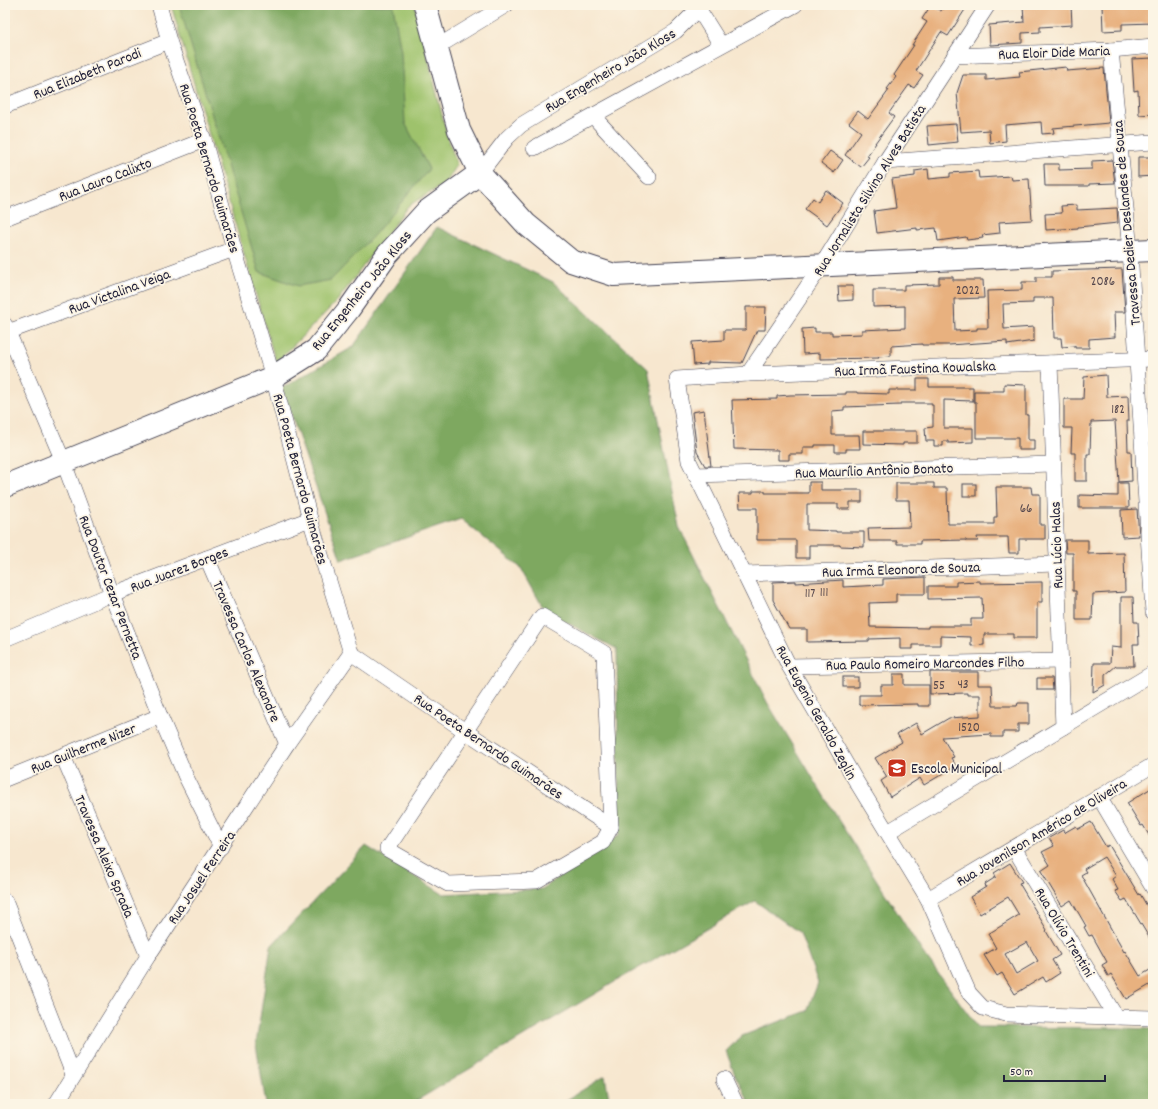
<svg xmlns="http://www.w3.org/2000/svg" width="1158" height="1109" viewBox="0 0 1158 1109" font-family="Dekko,sans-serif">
<rect width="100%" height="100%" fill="#fcf5e5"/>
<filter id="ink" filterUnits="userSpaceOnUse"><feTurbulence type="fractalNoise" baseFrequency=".025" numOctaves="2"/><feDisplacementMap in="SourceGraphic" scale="8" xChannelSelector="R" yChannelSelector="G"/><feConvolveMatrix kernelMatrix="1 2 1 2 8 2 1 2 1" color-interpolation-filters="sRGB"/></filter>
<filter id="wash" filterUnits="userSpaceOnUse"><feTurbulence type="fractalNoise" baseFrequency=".012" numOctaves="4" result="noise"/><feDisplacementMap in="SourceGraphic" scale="16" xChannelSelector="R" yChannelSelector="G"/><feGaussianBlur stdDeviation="0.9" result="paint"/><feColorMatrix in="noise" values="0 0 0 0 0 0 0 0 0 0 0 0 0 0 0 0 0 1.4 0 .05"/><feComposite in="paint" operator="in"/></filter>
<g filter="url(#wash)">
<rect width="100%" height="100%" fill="#f7e7cf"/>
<!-- green -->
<polygon fill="#9ec26c" stroke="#607254" points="171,5 415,5 447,135 457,165 446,183 408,206 338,300 276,363"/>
<!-- forest -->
<g fill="#7ea860" stroke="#50654e">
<polygon points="179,5 393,5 401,52 405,123 429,169 375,234 331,280 298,286 259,272"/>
<polygon points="437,227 553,282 648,369 679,527 767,702 839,821 923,953 978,1027 1123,1028 1153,1029 1153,1104 1134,1104 1135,1100 1093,1104 750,1104 735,1075 726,1051 742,1036 807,1011 818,983 800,933 755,901 618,980 411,1104 266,1104 256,1044 271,946 366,846 443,894 542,889 619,835 617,649 545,611 521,568 461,519 341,560 282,388 353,347"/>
<polygon points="605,1076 610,1104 560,1104"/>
</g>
<g id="blocks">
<!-- building -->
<g fill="#e8b17f" fill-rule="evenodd">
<polygon points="931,5 941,11 945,5 968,5 948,36 941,32 916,71 923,75 914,88 909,85 889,113 894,117 875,143 876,143 867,156 869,157 861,167 845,155 861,132 849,123 858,111 868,119 889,90 887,89 896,77 894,75 914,45 912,45 927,22 922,19"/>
<polygon points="1023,5 1071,5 1072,25 1040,27 1040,32 1022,33 1022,43 990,45 989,25 1024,22"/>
<polygon points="1102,5 1153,5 1153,23 1122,24 1122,30 1103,31"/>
<polygon points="1153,58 1153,114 1139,115 1138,90 1134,91 1132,59"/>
<polygon points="1066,67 1067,71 1104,68 1109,123 1053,128 1054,133 1042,134 1041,122 1005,125 1006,141 990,143 989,130 961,132 957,93 963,75 986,75 986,80 1020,77 1019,72"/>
<polygon points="956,124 958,142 929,145 927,126"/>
<polygon points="830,151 843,160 834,173 821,163"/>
<polygon points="1138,157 1153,157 1153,176 1138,177"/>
<polygon points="1112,160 1115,183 1089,184 1089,186 1045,186 1044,164 1059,164 1059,170 1092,169 1092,161"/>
<polygon points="928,169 929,179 950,177 950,173 978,171 979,178 1011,176 1012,180 1029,179 1032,220 999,222 1000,233 982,235 983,238 967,240 966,237 938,241 936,228 917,230 917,228 877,233 874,211 896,208 892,179 915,176 915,171"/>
<polygon points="826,190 843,203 827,225 805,209 813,198 818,202"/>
<polygon points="1077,205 1077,210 1117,208 1118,223 1078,227 1078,228 1046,230 1045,214 1062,213 1061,206"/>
<polygon points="1122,269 1125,312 1114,312 1115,337 1089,339 1089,348 1075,348 1075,346 1062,347 1061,338 1054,338 1053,298 1033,298 1033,303 1003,304 1004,329 1034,327 1034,341 1007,345 1007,341 949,345 922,345 922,344 891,346 891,356 878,357 879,358 820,359 820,353 803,354 802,329 815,328 815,332 832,332 832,335 862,334 862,330 905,328 905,306 873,307 873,290 904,290 904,285 939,284 939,277 953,277 953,280 983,280 984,298 954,299 955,331 977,330 977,328 988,328 987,291 1022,290 1022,282 1036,282 1036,277 1052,277 1052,271"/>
<polygon points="838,286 853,286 853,300 839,301"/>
<polygon points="746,307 766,307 765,330 757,330 742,363 708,362 708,364 694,365 692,342 724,340 724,330 746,330"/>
<polygon points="1106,375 1107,397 1128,396 1129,421 1127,421 1128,451 1131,451 1132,481 1119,482 1115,421 1091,422 1090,454 1087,454 1087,481 1075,481 1075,453 1071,453 1072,428 1064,428 1064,399 1083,399 1084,377"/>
<polygon points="917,379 929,379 929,387 973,387 973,401 944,400 944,428 973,428 973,442 948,443 948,441 943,441 943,446 934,446 934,441 926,441 925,428 933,427 933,405 931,405 931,403 900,403 900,405 844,407 844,410 832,411 832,435 859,435 860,449 846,449 846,452 835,452 835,445 815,445 815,447 803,447 803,454 789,454 789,460 778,460 778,450 734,449 732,400 777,399 777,396 790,395 846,394 846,392 857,392 857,393 889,394 889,390 917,390"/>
<polygon points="1004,384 1026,385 1026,415 1028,415 1028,440 1034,440 1034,450 1018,450 1018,438 976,438 976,402 974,402 974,391 1004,391"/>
<polygon points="704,410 711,466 705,466 697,452 692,412"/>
<polygon points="863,431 917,431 917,443 903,443 903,445 863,444"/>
<polygon points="809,482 821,482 821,490 862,490 862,502 850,502 850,509 838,509 838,504 807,504 807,530 836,531 836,532 864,532 864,547 840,546 840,545 809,545 809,558 796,558 796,540 757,540 757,508 740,508 739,493 753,493 753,491 765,491 765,493 809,493"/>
<polygon points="896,483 934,483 934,488 947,488 948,524 994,524 994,517 997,517 996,487 1031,487 1032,494 1040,494 1040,525 1045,525 1045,539 1019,539 1019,553 1009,553 1008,537 977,537 978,541 966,541 966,540 920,541 920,544 897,544 897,541 869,541 868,528 910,527 909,500 896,500"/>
<polygon points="1118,483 1128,483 1129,508 1079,508 1079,495 1118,496"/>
<rect x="963" y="484" width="13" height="12"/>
<polygon points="1137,509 1139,536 1122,537 1121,510"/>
<polygon points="1065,540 1088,540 1088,554 1124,553 1125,592 1093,594 1092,620 1076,620 1076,591 1073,591 1073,553 1066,553"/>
<polygon points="925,577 925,594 896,594 896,602 869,603 870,627 928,628 928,626 971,626 971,619 983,619 982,598 928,599 928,586 956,586 956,582 980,581 980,583 1042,582 1042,602 1037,602 1037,638 1013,638 1013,634 984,634 984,645 971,646 971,637 940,636 940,645 913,645 913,649 900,649 900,638 869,639 869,641 807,642 807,629 789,629 773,600 773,582 796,581 796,583 843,580 843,587 883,585 883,579"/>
<polygon points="1121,597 1133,597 1134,622 1138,622 1139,644 1133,644 1134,666 1116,666 1105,675 1105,685 1093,692 1094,663 1110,663 1111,647 1121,648"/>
<polygon points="930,672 978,672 978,685 992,685 993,706 1017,706 1018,703 1029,703 1029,724 1018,724 1018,732 1003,732 1003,737 991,737 991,734 942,737 954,757 951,758 956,766 924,785 920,778 890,797 881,781 887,777 875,758 902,742 897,734 916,723 922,734 949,718 980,716 980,695 967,695 967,693 930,694"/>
<polygon points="893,674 904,674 904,685 929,685 929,706 918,706 918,704 859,705 859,695 881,695 881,685 893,685"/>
<rect x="843" y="677" width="15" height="10"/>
<polygon points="1037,678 1052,678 1053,690 1037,690"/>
<polygon points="1153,787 1153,842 1143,825 1141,826 1127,803"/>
<polygon points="1091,822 1106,847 1109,845 1139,895 1140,894 1147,906 1153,902 1153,944 1126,899 1122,901 1115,891 1118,890 1112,879 1116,876 1104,857 1084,869 1086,872 1081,875 1124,952 1125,951 1140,976 1153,968 1153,983 1126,999 1111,974 1108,976 1102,965 1107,962 1092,935 1089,936 1084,927 1086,926 1071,900 1062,906 1041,871 1050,865 1042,852 1054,846 1049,838 1063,830 1064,833 1076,826 1078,829"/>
<path d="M1010 863 1022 882 1019 883 1047 930 1046 931 1060 955 1052 960 1060 973 1046 982 1043 977 1015 994 1002 973 997 976 984 955 996 948 988 934 1019 915 1008 897 980 914 970 897 986 887 985 884 996 877 994 873ZM1027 942 1038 961 1016 974 1005 954Z"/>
</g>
</g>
</g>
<g filter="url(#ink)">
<use href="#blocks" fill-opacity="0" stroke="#424051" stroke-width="1"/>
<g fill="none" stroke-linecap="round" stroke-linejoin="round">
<!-- street casing -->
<g stroke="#424051" stroke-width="16">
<g id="street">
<polyline points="159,5 169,41 204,140 234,249 273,377 310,519 351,653 465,731 611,827"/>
<polyline points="696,5 721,45"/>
<polyline points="437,47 506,5"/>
<polyline points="1111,50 1130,251 1153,612"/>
<polyline points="954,56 1111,50 1153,46"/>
<polyline points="5,106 169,41"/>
<polyline points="593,116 649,177"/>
<polyline points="534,148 795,5"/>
<polyline points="885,162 1153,142"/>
<polyline points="480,173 507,138 521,125 676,31 702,5"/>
<polyline points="5,218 204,140"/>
<polyline points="5,325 64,463 112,594 160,716 186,777 221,847"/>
<polyline points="5,333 234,249"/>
<polyline points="1153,359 748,374 677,379 689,461 789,666 856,781 928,899 969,993 983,1008 1006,1014 1153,1018"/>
<polyline points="1050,363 1063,727"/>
<polyline points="748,374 822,265 885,162 988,5"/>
<polyline points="695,475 1053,464"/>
<polyline points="207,558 287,744"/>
<polyline points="744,574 1057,564"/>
<polygon points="542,616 604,653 611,827 603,842 536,881 448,884 387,849"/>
<polyline points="5,639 112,594 310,519"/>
<polyline points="789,666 1061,661"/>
<polyline points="63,756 148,956"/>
<polyline points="5,779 160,716"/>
<polyline points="1099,797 1153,888"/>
<polyline points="888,832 1153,673"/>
<polyline points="1014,848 1116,1017"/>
<polyline points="928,899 1153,765"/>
<polyline points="5,901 73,1074"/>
<polyline points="724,1079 736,1104"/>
<polyline points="56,1104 148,956 287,744 351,653"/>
</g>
</g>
<!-- secondary casing -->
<g stroke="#424051" stroke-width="24">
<g id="secondary">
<polyline points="425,5 459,130 480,173 526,224 571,261 614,275 1153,250"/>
<polyline points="5,486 273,377 316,350 349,309 387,255 426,212 480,173"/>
</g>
</g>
<!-- street -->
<use href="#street" stroke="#fff" stroke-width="15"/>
<!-- secondary -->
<use href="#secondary" stroke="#fff" stroke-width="22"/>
</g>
</g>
<!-- icons -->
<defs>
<g id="school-square" transform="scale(1)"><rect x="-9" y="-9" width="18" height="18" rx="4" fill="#c8321e" stroke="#fcf5e5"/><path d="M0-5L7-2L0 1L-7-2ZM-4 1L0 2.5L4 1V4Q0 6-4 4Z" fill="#fff"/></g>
</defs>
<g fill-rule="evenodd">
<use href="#school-square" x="897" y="768"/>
</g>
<g text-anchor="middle" stroke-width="3.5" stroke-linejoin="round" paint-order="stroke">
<!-- number labels -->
<g font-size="13" fill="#54464c">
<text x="1103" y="285">2086</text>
<text x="968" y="294">2022</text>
<text x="1118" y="413">182</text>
<text x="1026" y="512">66</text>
<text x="824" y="596">111</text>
<text x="810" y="597">117</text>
<text x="963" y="688">43</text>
<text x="939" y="689">55</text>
<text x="969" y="731">1520</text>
</g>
<!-- street labels -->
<g font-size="15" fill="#22223b" stroke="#fcf5e5">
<text transform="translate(1054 52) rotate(-2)" y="5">Rua Eloir Dide Maria</text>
<text transform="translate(610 70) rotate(-31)" y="5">Rua Engenheiro João Kloss</text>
<text transform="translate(87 73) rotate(-22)" y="5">Rua Elizabeth Parodi</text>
<text transform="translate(210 168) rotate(73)" y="5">Rua Poeta Bernardo Guimarães</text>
<text transform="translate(105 179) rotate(-21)" y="5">Rua Lauro Calixto</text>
<text transform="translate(869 190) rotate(-58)" y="5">Rua Jornalista Silvino Alves Batista</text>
<text transform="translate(1126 223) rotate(-95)" y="5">Travessa Dedier Deslandes de Souza</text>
<text transform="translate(361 290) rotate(-51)" y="5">Rua Engenheiro João Kloss</text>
<text transform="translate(119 291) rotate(-20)" y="5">Rua Victalina Veiga</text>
<text transform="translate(915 368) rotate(-2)" y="5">Rua Irmã Faustina Kowalska</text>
<text transform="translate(874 470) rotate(-2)" y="5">Rua Maurílio Antônio Bonato</text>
<text transform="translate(301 479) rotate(75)" y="5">Rua Poeta Bernardo Guimarães</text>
<text transform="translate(1056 545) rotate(-92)" y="5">Rua Lúcio Halas</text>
<text transform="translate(179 569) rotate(-21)" y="5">Rua Juarez Borges</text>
<text transform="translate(901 569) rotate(-2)" y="5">Rua Irmã Eleonora de Souza</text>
<text transform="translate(111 587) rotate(69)" y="5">Rua Doutor Cezar Pernetta</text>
<text transform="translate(247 651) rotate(67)" y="5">Travessa Carlos Alexandre</text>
<text transform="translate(925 663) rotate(-1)" y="5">Rua Paulo Romeiro Marcondes Filho</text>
<text transform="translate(817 712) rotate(61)" y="5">Rua Eugenio Geraldo Zeglin</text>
<text transform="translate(489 746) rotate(34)" y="5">Rua Poeta Bernardo Guimarães</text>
<text transform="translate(83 748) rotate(-22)" y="5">Rua Guilherme Nizer</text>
<text transform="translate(1041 832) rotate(-31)" y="5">Rua Jovenilson Américo de Oliveira</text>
<text transform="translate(105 856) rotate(67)" y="5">Travessa Aleixo Sprada</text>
<text transform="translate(201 877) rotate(-56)" y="5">Rua Josuel Ferreira</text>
<text transform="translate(1065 932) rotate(59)" y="5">Rua Olívio Trentini</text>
</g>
<!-- poi labels -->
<g font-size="15" fill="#22223b" stroke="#fcf5e5" text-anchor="start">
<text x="911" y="773">Escola Municipal</text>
</g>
</g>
<!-- margin -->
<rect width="1158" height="1109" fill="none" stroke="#fcf5e5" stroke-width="20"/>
<!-- scale -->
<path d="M1004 1075v6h101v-6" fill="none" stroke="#22223b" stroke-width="2"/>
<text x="1010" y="1075" font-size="12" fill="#22223b" stroke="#fcf5e5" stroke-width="3" paint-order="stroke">50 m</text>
</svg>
